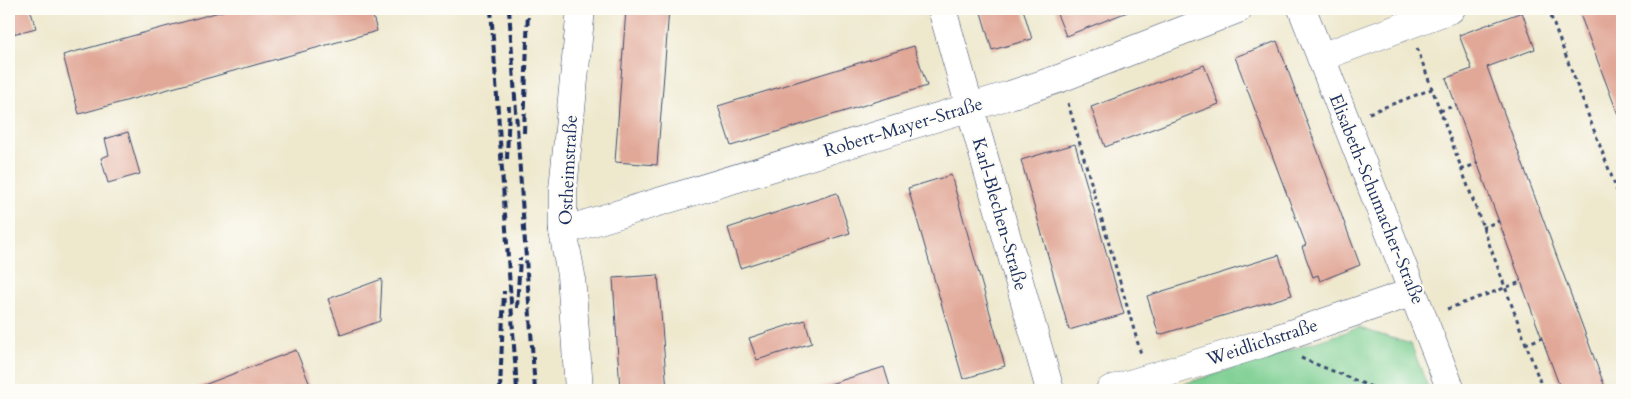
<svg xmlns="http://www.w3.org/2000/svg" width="1631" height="399" viewBox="0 0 1631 399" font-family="Cardo,serif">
<rect width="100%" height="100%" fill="#fdfcf7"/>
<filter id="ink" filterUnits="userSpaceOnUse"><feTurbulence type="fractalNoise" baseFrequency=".02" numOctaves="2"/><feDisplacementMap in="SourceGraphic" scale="10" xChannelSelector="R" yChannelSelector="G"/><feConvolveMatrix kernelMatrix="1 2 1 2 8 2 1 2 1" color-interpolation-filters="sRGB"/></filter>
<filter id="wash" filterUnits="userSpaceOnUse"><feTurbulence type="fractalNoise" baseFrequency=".0096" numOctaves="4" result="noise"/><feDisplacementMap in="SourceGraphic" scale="20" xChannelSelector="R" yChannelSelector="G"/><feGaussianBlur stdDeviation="1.12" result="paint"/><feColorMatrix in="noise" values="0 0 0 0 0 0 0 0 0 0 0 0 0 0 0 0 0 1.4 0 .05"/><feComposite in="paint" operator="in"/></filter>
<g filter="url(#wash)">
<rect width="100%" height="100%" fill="#eee8cd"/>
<!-- green -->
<polygon fill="#7ace90" stroke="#4a7e77" points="1359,328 1411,344 1429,390 1165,390"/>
<g id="blocks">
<!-- building -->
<g fill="#e1a797">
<polygon points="9,9 30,9 36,28 9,35"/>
<polygon points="230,9 371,9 377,31 79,114 63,55"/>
<polygon points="626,9 669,9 657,165 615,162"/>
<polygon points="980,9 1023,9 1032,39 992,50"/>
<polygon points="1055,9 1135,9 1066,36"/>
<polygon points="1578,9 1622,9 1622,125"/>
<polygon points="1522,12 1535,49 1487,67 1606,390 1561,390 1446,78 1472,69 1459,35"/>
<polygon points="1277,41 1360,265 1320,281 1318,275 1313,277 1302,247 1306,245 1235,57"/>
<polygon points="914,46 927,86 731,146 718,106"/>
<polygon points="1204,65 1219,104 1105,147 1091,107"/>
<polygon points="128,132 140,174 108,183 101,158 109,155 105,139"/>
<polygon points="1075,144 1124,314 1069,330 1021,160"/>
<polygon points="951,175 1005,366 963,379 908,188"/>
<polygon points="837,193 850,233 740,268 728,228"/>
<polygon points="1279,255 1292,295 1159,335 1147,296"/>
<polygon points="658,275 667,390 620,390 613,278"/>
<polygon points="382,279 380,321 341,335 328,299"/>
<polygon points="805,320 812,343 757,360 749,338"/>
<polygon points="296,350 310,385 297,390 197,390 196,388"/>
<polygon points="884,367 891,390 811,390"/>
</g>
</g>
</g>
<g filter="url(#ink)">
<use href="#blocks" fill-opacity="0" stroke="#3b4b6f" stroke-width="1"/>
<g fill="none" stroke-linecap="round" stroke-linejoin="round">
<!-- street casing -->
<g stroke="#3b4b6f" stroke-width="29">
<g id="street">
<polyline points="942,9 1050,390"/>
<polyline points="1302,9 1451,390"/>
<polyline points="1321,57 1451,9"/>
<polyline points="563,231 1010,95 1061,78 1238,9"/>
<polyline points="579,390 571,275 563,231 563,189 581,9"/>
<polyline points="1110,390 1264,343 1413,292"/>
</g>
</g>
<!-- path -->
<g stroke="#3b4b6f" stroke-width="3" stroke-dasharray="4 4" stroke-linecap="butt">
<polyline points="1548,9 1622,204"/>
<polyline points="1417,48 1543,390"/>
<polyline points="1068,103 1141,354"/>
<polyline points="1440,111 1456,105"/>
<polyline points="1369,113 1432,89"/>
<polyline points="1461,170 1478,163"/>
<polyline points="1482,228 1499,221"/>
<polyline points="1447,309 1521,282"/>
<polyline points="1525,344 1542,338"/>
<polyline points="1301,358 1379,390"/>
</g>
<!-- street -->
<use href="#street" stroke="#fff" stroke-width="28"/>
<!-- rail -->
<g stroke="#1b2f5e" stroke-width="4" stroke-dasharray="8 4" stroke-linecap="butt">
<polyline points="491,9 517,390"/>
<polyline points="509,9 535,390"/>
<polyline points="524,133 528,9"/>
<polyline points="507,159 509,106"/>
<polyline points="517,308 520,258"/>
<polyline points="500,390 504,291"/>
</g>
</g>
</g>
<g text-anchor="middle" stroke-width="4.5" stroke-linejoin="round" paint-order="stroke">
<!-- street labels -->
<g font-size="18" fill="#1b2f5e" stroke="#fdfcf7">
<text transform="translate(903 127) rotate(-17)" y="6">Robert-Mayer-Straße</text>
<text transform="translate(568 170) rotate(-87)" y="6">Ostheimstraße</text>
<text transform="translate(1377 199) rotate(68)" y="6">Elisabeth-Schumacher-Straße</text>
<text transform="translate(1000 214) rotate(74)" y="6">Karl-Blechen-Straße</text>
<text transform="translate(1262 342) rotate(-18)" y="6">Weidlichstraße</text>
</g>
</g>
<!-- margin -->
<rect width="1631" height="399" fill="none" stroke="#fdfcf7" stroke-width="30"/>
</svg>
